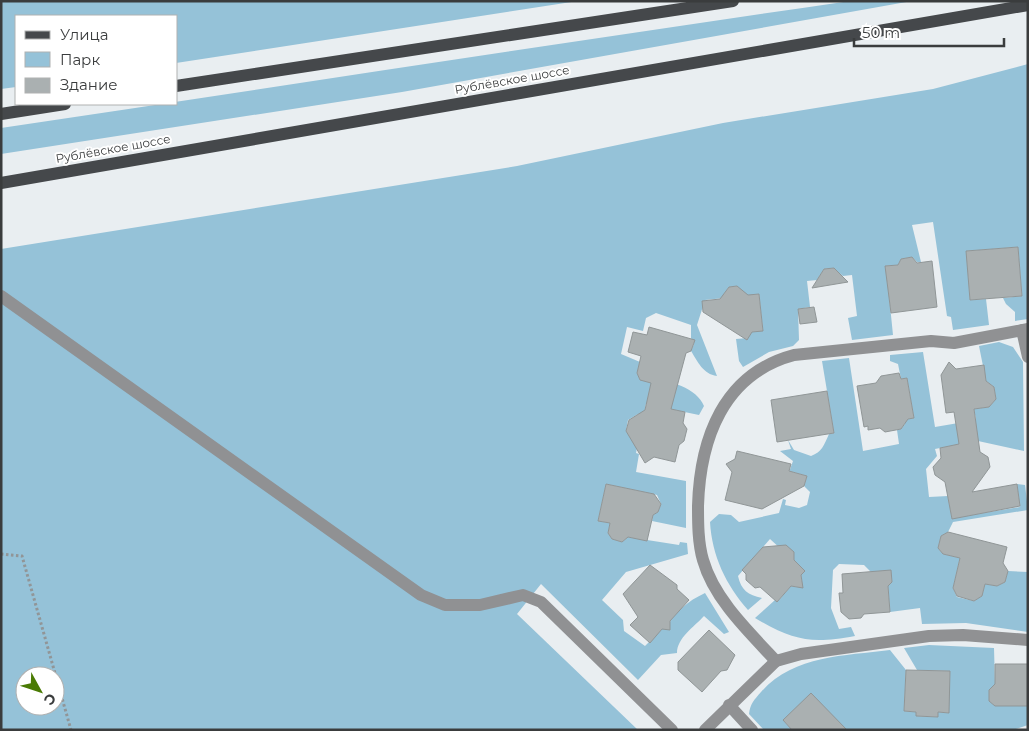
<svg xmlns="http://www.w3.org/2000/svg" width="1029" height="731" viewBox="0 0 1029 731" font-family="Montserrat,sans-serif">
<rect width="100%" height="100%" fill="#e9eef1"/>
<!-- green -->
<g fill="#95c2d8" fill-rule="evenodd">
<polygon points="1,1 578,1 176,63 176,16 16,16 16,87 1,89"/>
<path d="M850 1H912L402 92 1 154V128C283 86 566 42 850 1Z"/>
<path d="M1028 64V319L1015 321V312L1006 304 1003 298 1022 296 1018 247 967 251 970 300 986 299 989 325 953 330 951 317 947 316 933 222 912 225 921 262H917L912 257 901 259 898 265 886 266 893 335 852 340 848 318 857 316 852 275 843 276 833 268 824 269 817 280 807 281 810 307 798 309 799 340 793 346 769 352 743 367 739 361 736 339 748 338 750 332 763 330 759 294 744 296 737 286 729 287 724 294V298L705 300 697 325 717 376C703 374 698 362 691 351L694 344 691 338V325L656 313 646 318 643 331 627 327 621 354 640 362 637 373 640 380C660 377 696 385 704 406L699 415 646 404 644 414H638L628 420 626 431 632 440 638 443 636 453 639 454 636 472 686 481V528L652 521 653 515 658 512 661 504 657 495 606 484 598 521 610 523 608 533 612 539 622 542 628 537 679 545 680 542 687 543 688 554 626 572 602 600 623 620 624 631 645 646 662 629H666C674 612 688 601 705 593L729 632 724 634 704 616C694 627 677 638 677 653L661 655 638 680 541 584 517 614 638 730H1V249L517 166 723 123 933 89ZM25 676H55V706H25Z"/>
<path d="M999 342 1013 347 1023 362 1024 451 978 441 940 448 935 449 937 456 926 469 929 497 948 496 952 518 1020 507 1017 484 1025 485 1028 510 953 522 948 532 941 536 938 548 943 554 960 558 953 588 957 597 974 601 982 596 985 584 997 586 1005 582 1008 571 1028 572V632L966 623 922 624 920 608 890 612 888 586 892 582 891 574 871 572 864 565 839 564 833 570 831 608 839 629 851 627 855 636C811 644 794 641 755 618L775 600H779L791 586 797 587 802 582 801 575 805 571 770 539 738 576C741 590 748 595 762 598L748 610C726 585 712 556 710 522L719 514 731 515 739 522 779 513 783 499 786 500 785 505 799 508 807 505 810 492 804 486 807 476 793 472 788 475 793 461 780 451 791 449 788 440 794 450 811 456C822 452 824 445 829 434L834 433 822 361 849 358 863 451 899 444 897 430 901 429 905 424 904 420 914 418 907 378 901 379 898 364 890 361V355L923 352 935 427 976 420 974 409 989 407 996 399 994 387 986 381 979 346Z"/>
<path d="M929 645 994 648 995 684 989 690V701L996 706H1028V725L1013 730H838L783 720 792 730H764L749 714C750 704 754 700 761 692 794 655 844 656 890 650L906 670 904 711 916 712V716L937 717 938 712 948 713 950 671 917 670 904 648Z"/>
</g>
<!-- building -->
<g fill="#aab0b1" stroke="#909697">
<polygon points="1018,247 1022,296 970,300 966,251"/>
<polygon points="912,257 917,263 932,261 937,307 891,313 885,266 898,265 901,259"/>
<polygon points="834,268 848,282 812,288 824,269"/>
<polygon points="737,286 748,295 759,294 763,331 752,332 747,340 703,312 702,301 720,299 729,287"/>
<polygon points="814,307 817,322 800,324 798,309"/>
<polygon points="649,327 695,340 691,351 686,353 671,409 685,412 683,423 687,429 684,441 679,445 675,462 654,457 645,463 626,431 629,420 645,410 651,383 640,380 637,373 641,356 628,352 633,332 647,335"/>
<polygon points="949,362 956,369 984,365 986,381 994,387 996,399 989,407 974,409 980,452 988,457 990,467 972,492 1017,484 1020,506 952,519 945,482 935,475 933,467 941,458 940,448 959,444 954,412 946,413 941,375"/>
<polygon points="899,373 901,379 907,378 914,418 908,419 901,429 885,432 880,428 868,430 868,426 864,427 857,386 876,383 881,376"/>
<polygon points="827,391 834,433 777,442 771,400"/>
<polygon points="737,451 791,464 789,471 807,476 804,486 762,509 725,500 732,472 726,464 735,459"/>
<polygon points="606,484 654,494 661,504 658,512 653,515 647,541 628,537 622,542 612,539 608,533 610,523 598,521"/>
<polygon points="948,532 1007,547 1003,563 1008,571 1005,582 997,586 985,584 982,596 974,601 957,596 953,588 960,558 943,554 938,548 941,536"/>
<polygon points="786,545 794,552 794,560 805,571 801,575 803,588 791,586 777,602 760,587 755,588 746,580 746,574 742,570 763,547"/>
<polygon points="650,565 677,585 677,589 689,600 670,621 670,630 662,629 650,643 630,625 638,617 623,594"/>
<polygon points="891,570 892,582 888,586 890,612 864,614 861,618 849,619 841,612 839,593 843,593 842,574"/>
<polygon points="709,630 735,655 727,670 721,671 702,692 678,670 678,662"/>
<polygon points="995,664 1028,664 1028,706 995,706 989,701 989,690 995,684"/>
<polygon points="906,670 950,671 949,713 938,712 938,717 916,716 916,712 904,711"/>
<polygon points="811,693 847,730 792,730 783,720"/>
</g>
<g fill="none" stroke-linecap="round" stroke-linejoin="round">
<!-- path -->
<polyline stroke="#919597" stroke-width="3" stroke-dasharray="2.5 2.5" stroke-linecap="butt" points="1,554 22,556 71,730"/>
<!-- minor -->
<g stroke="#909193" stroke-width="12">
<polyline points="1,296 421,595 445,605 480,605 523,595 541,602 672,730"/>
<polyline points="1022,330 1028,357"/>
<path d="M776 661C749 632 714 599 703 560 698 543 698 523 698 506 700 439 723 374 794 355L931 341 954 343 1028 329"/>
<polyline points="729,705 752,730"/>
<polyline points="705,730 776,661 801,654 929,636 963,635 1028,640"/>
</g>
<!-- major -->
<g stroke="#45484b" stroke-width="12">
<polyline points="176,86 733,1"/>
<polyline points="1,114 65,104"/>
<polyline points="1,183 1028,5"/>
</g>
</g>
<g text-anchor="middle" stroke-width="4" stroke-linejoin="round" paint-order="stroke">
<!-- street labels -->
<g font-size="12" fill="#3a3c3d" stroke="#fff">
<text transform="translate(512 80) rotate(-10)" y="4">Рублёвское шоссе</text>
<text transform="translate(113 149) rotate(-10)" y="4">Рублёвское шоссе</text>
</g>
</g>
<!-- border -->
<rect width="1029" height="731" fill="none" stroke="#3a3c3d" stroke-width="5"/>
<!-- legend -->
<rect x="15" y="15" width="162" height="90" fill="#ffffff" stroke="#b0b1b1"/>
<rect x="25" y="31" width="25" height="8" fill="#45484b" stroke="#b0b1b1"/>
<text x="60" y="40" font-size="15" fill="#3a3c3d">Улица</text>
<rect x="25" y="52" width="25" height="15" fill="#95c2d8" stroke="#b0b1b1"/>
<text x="60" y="65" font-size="15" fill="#3a3c3d">Парк</text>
<rect x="25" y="78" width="25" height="15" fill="#aab0b1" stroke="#b0b1b1"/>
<text x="60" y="90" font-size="15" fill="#3a3c3d">Здание</text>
<!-- north arrow -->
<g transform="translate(40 691) rotate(130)"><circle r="24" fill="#ffffff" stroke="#b0b1b1"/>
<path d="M0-4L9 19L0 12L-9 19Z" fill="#4a7b04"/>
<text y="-8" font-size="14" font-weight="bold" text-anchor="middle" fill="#3a3c3d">С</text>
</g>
<!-- scale -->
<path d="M854 38v8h150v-8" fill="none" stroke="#3a3c3d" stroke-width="2.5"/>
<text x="862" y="38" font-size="15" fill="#3a3c3d" stroke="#ffffff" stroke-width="4" paint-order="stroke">50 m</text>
</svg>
